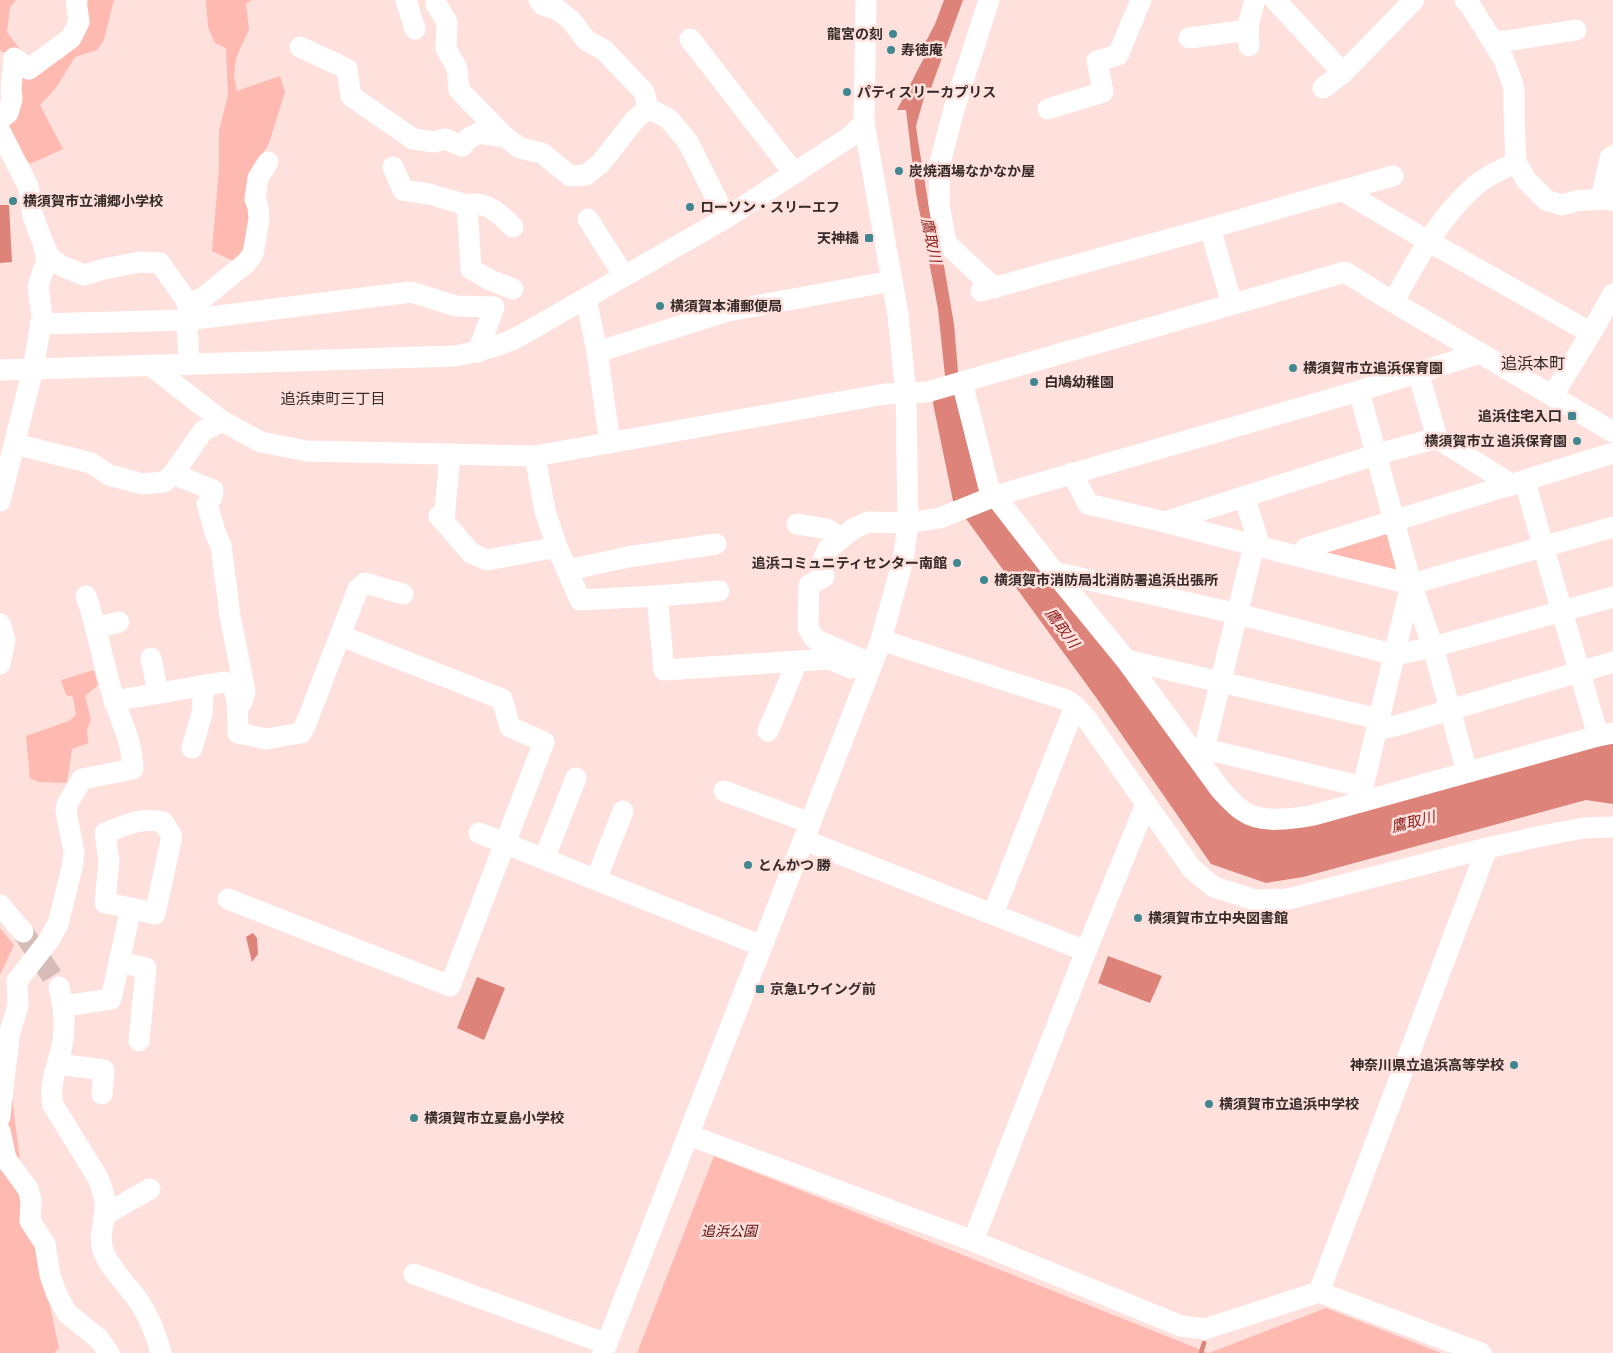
<svg xmlns="http://www.w3.org/2000/svg" width="1613" height="1353" viewBox="0 0 1613 1353" font-family="Bitter,'Noto Sans JP',serif">
<rect width="100%" height="100%" fill="#fee0dc"/>
<!-- green -->
<g fill="#feb9b0">
<polygon points="0,0 16,0 10,7 7,32 24,55 10,54 0,51"/>
<polygon points="88,0 114,0 104,40 97,50 75,57 56,88 40,105 63,149 30,164 9,139 0,116 29,65 62,59 80,34"/>
<polygon points="206,0 252,0 246,4 249,29 236,58 234,76 237,91 280,76 285,92 269,143 257,164 252,247 233,261 212,251 219,168 219,131 228,95 226,48 215,43 208,27"/>
<polygon points="1395,521 1411,584 1323,553"/>
<polygon points="94,670 98,685 85,696 91,720 87,730 88,743 72,749 67,783 39,782 30,778 26,736 69,721 76,715 73,697 66,695 61,680"/>
<polygon points="0,928 14,945 0,975"/>
<polygon points="0,1076 10,1081 22,1177 59,1348 54,1353 0,1353"/>
<polygon points="714,1156 1209,1353 1326,1308 1441,1353 637,1353"/>
</g>
<!-- water -->
<g fill="#de837a">
<polygon points="944,0 963,0 931,88 927,87 916,126 918,141 931,220 939,237 954,324 960,395 983,493 1242,821 1604,742 1613,744 1613,804 1586,800 1303,877 1266,883 1211,864 1095,696 953,501 933,403 934,394 945,376 938,309 916,193 906,110 897,110 927,52 922,49 935,24"/>
<polygon points="0,205 9,205 12,262 0,263"/>
<polygon points="253,933 257,938 258,954 252,962 246,937"/>
<polygon points="1108,956 1162,976 1150,1003 1098,983"/>
<polygon points="477,977 505,988 484,1040 457,1028"/>
</g>
<g fill="none" stroke-linecap="round" stroke-linejoin="round">
<!-- stream -->
<polyline stroke="#de837a" stroke-width="4.5" points="1201,1353 1204,1343"/>
<!-- minor-tunnel -->
<polyline stroke="#d6bcb8" stroke-width="21" stroke-dasharray="21 11" stroke-linecap="butt" points="23,932 59,987"/>
<!-- minor -->
<g stroke="#fff" stroke-width="21">
<polyline points="406,0 415,29"/>
<polyline points="539,0 543,5 558,10 572,21 586,40 604,50 644,92 648,108 669,119 688,142 726,218"/>
<polyline points="989,0 954,109 940,163 939,204 946,243 994,288"/>
<polyline points="1275,0 1343,73"/>
<polyline points="1465,0 1470,5 1504,60 1512,82 1514,90 1514,114 1516,162 1526,180 1546,200 1562,205 1576,201 1601,199 1613,200"/>
<polyline points="436,4 447,22 446,48 457,69 459,90 505,137"/>
<polyline points="1189,38 1248,30"/>
<polyline points="690,39 794,173"/>
<polyline points="1493,41 1506,41 1576,30"/>
<polyline points="1249,46 1248,26 1255,0"/>
<polyline points="300,47 347,69 351,96 413,139 434,142 445,139 462,146 469,138 479,133 505,137 520,148 542,153 570,176 586,175 600,164 634,121 648,108"/>
<polyline points="1323,88 1343,73 1414,0"/>
<polyline points="1048,109 1103,92 1097,61 1118,55 1141,0"/>
<polyline points="0,119 8,113 12,99 11,89 14,58 29,69 71,38 79,22 76,0"/>
<polyline points="0,131 28,186 33,216 43,243 47,260 38,286 42,317 33,369 0,501"/>
<polyline points="393,167 403,190 429,194 467,205 471,269 490,280 513,289"/>
<polyline points="1343,191 1428,241 1591,333"/>
<polyline points="1601,199 1610,158 1613,156"/>
<path d="M467 205C486 200 500 214 513 227"/>
<polyline points="588,219 624,276"/>
<polyline points="1210,228 1232,304"/>
<polyline points="44,245 50,258 62,266 84,275 104,269 140,262 160,263 188,303"/>
<polyline points="981,291 1210,228 1393,176"/>
<polyline points="586,298 597,352 610,443"/>
<path d="M1393 302C1417 260 1439 217 1476 185 1487 175 1504 169 1516 162"/>
<polyline points="40,324 187,320 411,292 456,306 494,307 478,352"/>
<polyline points="597,352 728,311 892,281"/>
<polyline points="189,364 187,320 188,303 203,298 246,263 253,254 259,219 258,207 255,199 258,178 268,162"/>
<polyline points="150,365 222,421 261,442 307,451 535,456 885,394 927,392 1345,272 1393,302 1480,353"/>
<path d="M0 370 455 356C477 352 498 347 518 337L726 218 851 136 864 123"/>
<polyline points="1418,372 1437,438"/>
<path d="M962 382 989 488 1054 572 1126 660 1220 789C1227 797 1234 805 1243 811 1261 824 1293 819 1314 815L1598 736 1613 733"/>
<polyline points="1359,391 1411,584 1363,787 1362,801"/>
<polyline points="1553,395 1591,333 1613,294"/>
<polyline points="15,444 91,463 109,475 128,480 142,484 164,482 173,474 203,431 222,421"/>
<polyline points="535,456 545,511 557,547 580,600 657,596 664,670 830,659 851,668"/>
<polyline points="1072,473 1088,504 1165,522 1257,546 1411,584 1613,527"/>
<polyline points="173,474 213,490 212,497 207,504 216,535 221,545 230,616 245,691 242,702"/>
<path d="M1525 481C1548 566 1574 651 1598 736"/>
<polyline points="1244,496 1258,540 1257,546"/>
<polyline points="439,516 471,553 487,560 557,547"/>
<polyline points="444,521 450,454"/>
<polyline points="1165,522 1378,454 1437,438 1512,485"/>
<polyline points="797,524 827,529 841,538"/>
<polyline points="1305,558 1306,548 1613,453"/>
<polyline points="568,570 628,557 716,544"/>
<polyline points="1054,572 1238,614 1395,655 1433,647 1613,597"/>
<polyline points="1411,584 1433,647 1467,772"/>
<polyline points="657,596 719,591"/>
<polyline points="0,624 5,640 0,664"/>
<polyline points="96,628 119,622"/>
<polyline points="881,640 1066,700 1075,706 1086,718 1192,869 1214,887 1255,900 1288,899 1487,848 1546,835 1584,828 1613,827"/>
<polyline points="151,658 158,693"/>
<polyline points="1126,660 1379,719"/>
<polyline points="872,664 815,639 808,628 809,585 824,577 821,565 828,549 853,529 868,522 908,523 940,518 995,496 1359,391 1480,353 1613,432"/>
<path d="M114 701 224 682C227 683 229 684 231 685 238 692 238 723 238 733L266 739 301 733 305 726 358 589 365 583 403 594"/>
<polyline points="1378,726 1385,728 1395,726 1613,662"/>
<polyline points="768,731 797,662"/>
<polyline points="192,748 202,714 204,685"/>
<polyline points="1205,749 1363,787"/>
<polyline points="1201,762 1254,545"/>
<polyline points="724,791 810,823"/>
<polyline points="479,833 762,946"/>
<polyline points="804,840 1086,951"/>
<polyline points="544,859 576,778"/>
<polyline points="596,880 623,811"/>
<polyline points="228,899 450,986 544,742 510,727 502,699 341,636"/>
<polyline points="0,905 23,932"/>
<polyline points="993,914 1075,706"/>
<polyline points="119,962 146,968 139,1041"/>
<path d="M59 987C64 1007 66 1026 62 1046 58 1065 48 1085 53 1105L98 1178C101 1186 105 1195 105 1204 106 1220 97 1237 104 1253 112 1271 127 1285 138 1300 149 1316 156 1334 161 1353"/>
<path d="M64 1006 111 999 131 908 105 903 109 861 105 833C126 825 140 817 163 822L172 836 155 914 131 908"/>
<polyline points="58,1064 104,1070 102,1094"/>
<path d="M0 1117 3 1087 10 1032 18 1005 17 981 49 940 58 924 72 868 74 853 66 811 67 804 82 779 133 769C132 740 122 725 114 699 103 665 98 629 86 596"/>
<polyline points="0,1131 6,1159 28,1189 31,1200 30,1221 45,1244 50,1275 57,1295 67,1313 99,1339 109,1353"/>
<polyline points="689,1135 973,1241 1181,1326 1205,1329 1319,1292 1487,848"/>
<polyline points="104,1215 150,1189"/>
<polyline points="973,1241 1086,951 1146,804"/>
<polyline points="414,1274 607,1344"/>
<polyline points="1319,1292 1481,1353"/>
<polyline points="603,1353 868,675 881,640 903,560 908,523 906,394 898,315 864,123 866,0"/>
</g>
</g>
<!-- markers -->
<g fill="#418791" stroke="#fee0dc" stroke-width="2">
<circle cx="893" cy="34" r="5"/>
<circle cx="891" cy="50" r="5"/>
<circle cx="847" cy="92" r="5"/>
<circle cx="899" cy="171" r="5"/>
<circle cx="13" cy="201" r="5"/>
<circle cx="690" cy="207" r="5"/>
<rect x="864" y="233" width="10" height="10" rx="2.5"/>
<circle cx="660" cy="306" r="5"/>
<circle cx="1293" cy="368" r="5"/>
<circle cx="1034" cy="382" r="5"/>
<rect x="1567" y="411" width="10" height="10" rx="2.5"/>
<circle cx="1577" cy="441" r="5"/>
<circle cx="957" cy="563" r="5"/>
<circle cx="984" cy="580" r="5"/>
<circle cx="748" cy="865" r="5"/>
<circle cx="1138" cy="918" r="5"/>
<rect x="755" y="984" width="10" height="10" rx="2.5"/>
<circle cx="1514" cy="1065" r="5"/>
<circle cx="1209" cy="1104" r="5"/>
<circle cx="414" cy="1118" r="5"/>
</g>
<g text-anchor="middle" stroke-width="5" stroke-linejoin="round" paint-order="stroke">
<!-- poi labels -->
<g font-size="14" font-weight="bold" fill="#352a28" stroke="#fee0dc" text-anchor="start">
<text x="883" y="39" text-anchor="end">龍宮の刻</text>
<text x="901" y="55">寿徳庵</text>
<text x="857" y="97">パティスリーカプリス</text>
<text x="909" y="176">炭焼酒場なかなか屋</text>
<text x="23" y="206">横須賀市立浦郷小学校</text>
<text x="700" y="212">ローソン・スリーエフ</text>
<text x="859" y="243" text-anchor="end">天神橋</text>
<text x="670" y="311">横須賀本浦郵便局</text>
<text x="1303" y="373">横須賀市立追浜保育園</text>
<text x="1044" y="387">白鳩幼稚園</text>
<text x="1562" y="421" text-anchor="end">追浜住宅入口</text>
<text x="1567" y="446" text-anchor="end">横須賀市立 追浜保育園</text>
<text x="947" y="568" text-anchor="end">追浜コミュニティセンター南館</text>
<text x="994" y="585">横須賀市消防局北消防署追浜出張所</text>
<text x="758" y="870">とんかつ 勝</text>
<text x="1148" y="923">横須賀市立中央図書館</text>
<text x="770" y="994">京急Lウイング前</text>
<text x="1504" y="1070" text-anchor="end">神奈川県立追浜高等学校</text>
<text x="1219" y="1109">横須賀市立追浜中学校</text>
<text x="424" y="1123">横須賀市立夏島小学校</text>
</g>
<!-- park labels -->
<g font-size="14" font-style="italic" fill="#5c090a" stroke="#fee0dc">
<text x="729" y="1236">追浜公園</text>
</g>
<!-- water labels -->
<g font-size="15" font-style="italic" fill="#8e221f" stroke="#fee0dc">
<text transform="translate(931 240) rotate(78)" y="5">鷹取川</text>
<text transform="translate(1062 628) rotate(53)" y="5">鷹取川</text>
<text transform="translate(1413 822) rotate(-14)" y="5">鷹取川</text>
</g>
<!-- neighbourhood labels -->
<g font-size="15" fill="#352a28" stroke="#fee0dc">
<text x="333" y="404">追浜東町三丁目</text>
</g>
<!-- quarter labels -->
<g font-size="16" fill="#352a28" stroke="#fee0dc">
<text x="1533" y="369">追浜本町</text>
</g>
</g>
</svg>
